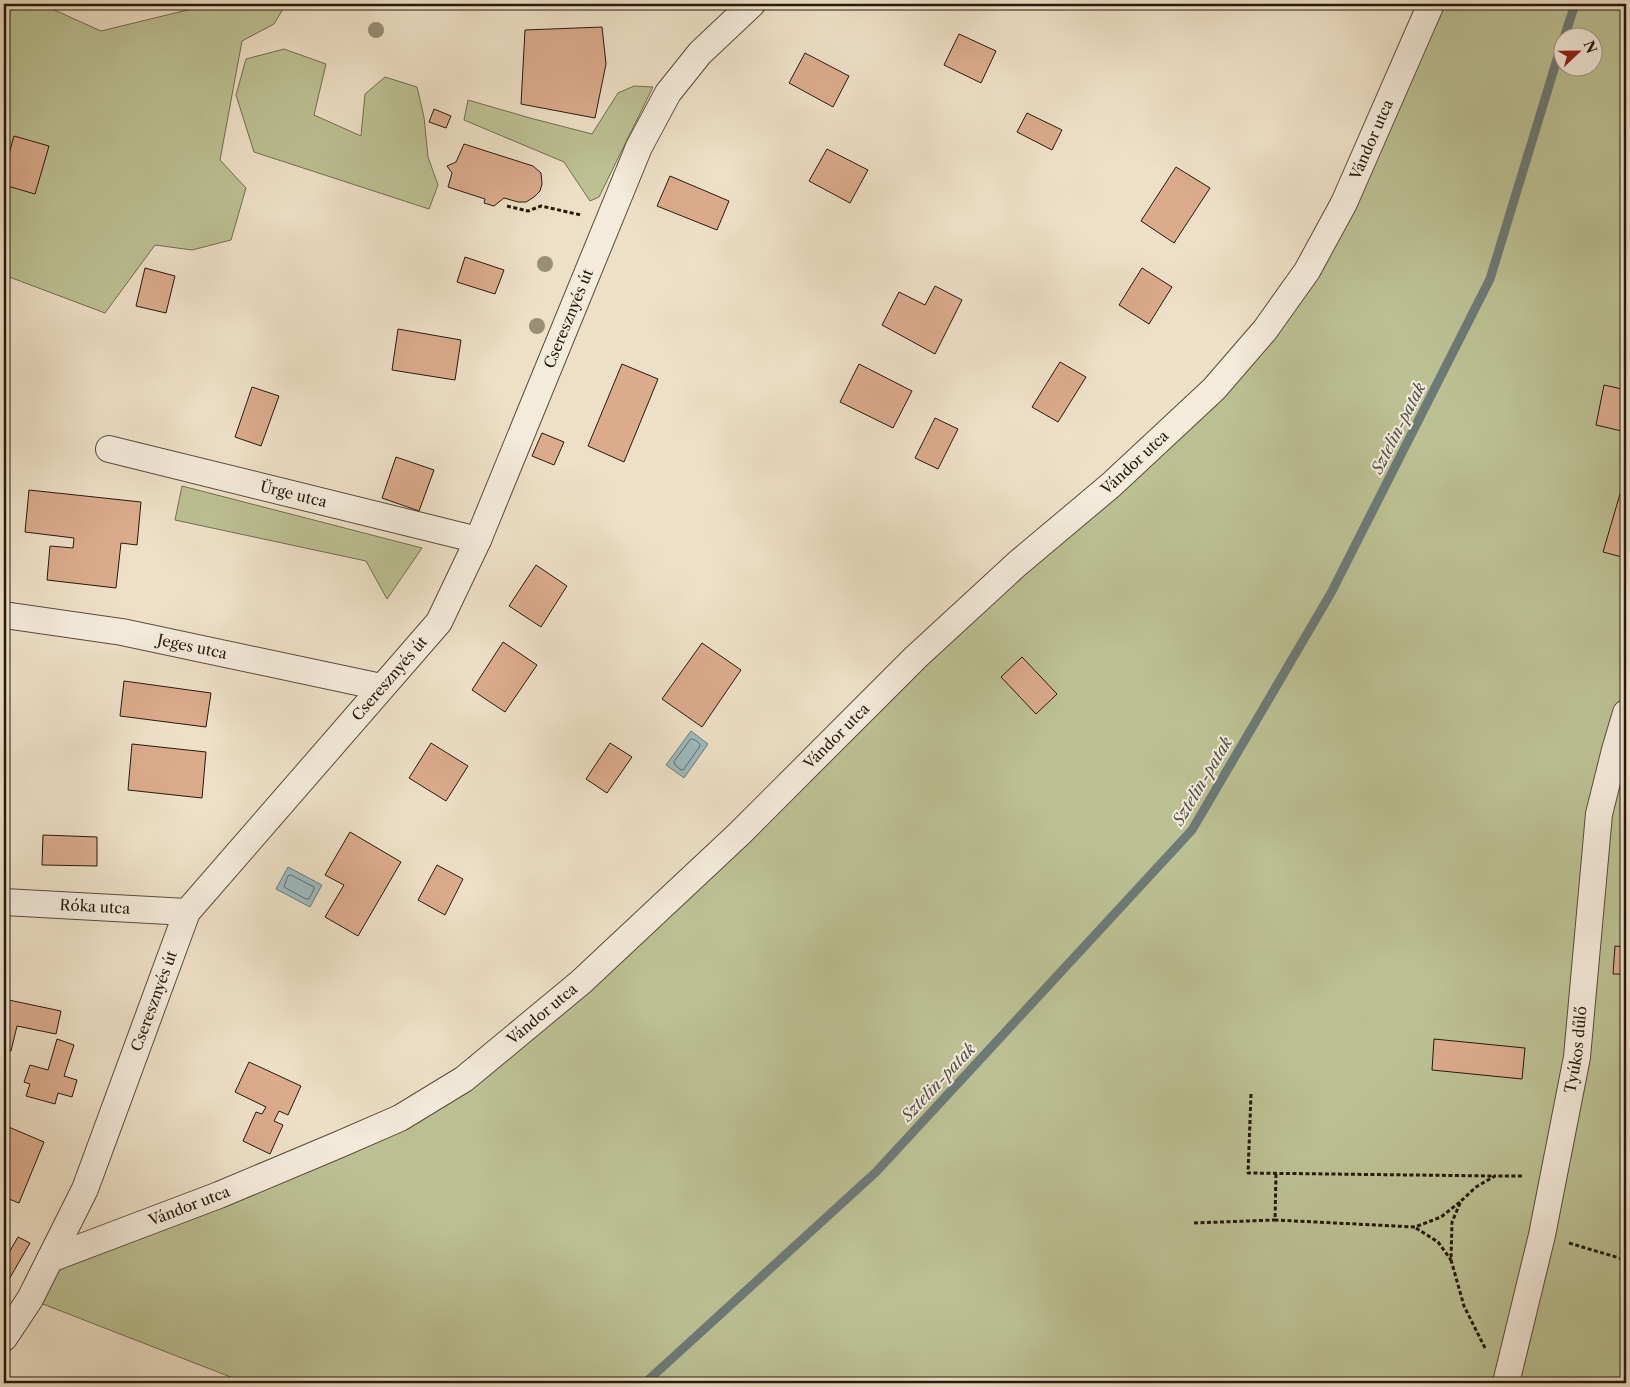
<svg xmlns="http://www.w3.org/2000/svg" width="1630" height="1387" viewBox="0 0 1630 1387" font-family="'Libre Caslon Text',serif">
<rect width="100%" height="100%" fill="#eee0c7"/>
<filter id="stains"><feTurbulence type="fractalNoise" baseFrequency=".004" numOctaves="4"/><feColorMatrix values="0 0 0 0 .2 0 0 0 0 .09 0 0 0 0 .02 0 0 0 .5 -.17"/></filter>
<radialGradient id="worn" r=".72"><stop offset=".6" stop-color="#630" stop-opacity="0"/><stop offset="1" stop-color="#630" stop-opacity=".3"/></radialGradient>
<!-- green -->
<g fill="#bcc193" stroke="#716d50" fill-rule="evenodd">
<polygon points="9,4 41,4 101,31 212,4 286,4 274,24 242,41 220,160 246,188 231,240 192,250 155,245 105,313 4,275 4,12"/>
<path d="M1431 4H1626V1383H246L30 1299 50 1259 464 1079 1265 330ZM1562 38H1592V68H1562Z"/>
<polygon points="284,49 326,64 314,115 361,136 365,94 385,77 417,87 424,117 428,157 438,185 429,209 254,152 236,95 246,59"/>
<polygon points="634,86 653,87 599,197 590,201 564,162 464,120 468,100 530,118 592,134 618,93"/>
<polygon points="182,486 422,548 387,599 366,561 175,520"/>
</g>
<!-- water -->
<g fill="#9dbbbf" stroke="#6d7a77">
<polygon points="691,731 708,744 684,778 666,765"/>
<polygon points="288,867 322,885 310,907 276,889"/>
</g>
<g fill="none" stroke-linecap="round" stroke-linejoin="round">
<!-- shore -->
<g stroke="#626a66" stroke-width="1">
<path d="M691 739C695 739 700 743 700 746L684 769 681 770 675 765 674 762Z"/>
<polygon points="291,875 314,887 314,889 309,899 306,899 284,887 288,876"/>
</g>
<!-- stream -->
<g stroke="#6d7a77" stroke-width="9">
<polyline points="1564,38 1575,4"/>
<polyline points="645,1383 876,1172 1192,830 1331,593 1490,279 1562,43"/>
</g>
</g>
<!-- building -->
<g fill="#dbab8c" stroke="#26190c">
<polygon points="602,27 606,64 595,118 521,104 525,30"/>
<polygon points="959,34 996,51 981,83 944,65"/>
<polygon points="805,53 849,76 833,107 789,83"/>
<polygon points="434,109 451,116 446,128 429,122"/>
<polygon points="1027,113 1062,130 1052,150 1017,132"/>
<polygon points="14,136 49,146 35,194 4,185 4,172"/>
<polygon points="464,144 533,166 541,173 542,184 540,191 534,197 526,202 518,202 504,198 494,206 484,203 485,199 448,187 452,173 447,166 456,162"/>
<polygon points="827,149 868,170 850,203 809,181"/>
<polygon points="1176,167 1210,188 1174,243 1141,221"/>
<polygon points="670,176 729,201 717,230 657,206"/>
<polygon points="465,257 504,270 495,294 457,282"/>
<polygon points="145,268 175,276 166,313 136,306"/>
<polygon points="1142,268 1172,287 1149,324 1119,305"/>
<polygon points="935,286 962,300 935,354 882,325 899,292 925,305"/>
<polygon points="398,329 461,340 455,380 392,370"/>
<polygon points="1060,362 1086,377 1058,422 1032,407"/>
<polygon points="622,364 658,379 624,462 588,446"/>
<polygon points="859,364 912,391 893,428 840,402"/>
<polygon points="1604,385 1626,390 1626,432 1596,425"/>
<polygon points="252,387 279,396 261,446 235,437"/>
<polygon points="935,418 958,429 938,469 915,458"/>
<polygon points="542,433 564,442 554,465 532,456"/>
<polygon points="396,457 434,470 419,511 382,498"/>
<polygon points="29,490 141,502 137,545 121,543 116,588 47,580 50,546 73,548 74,538 25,532"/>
<polygon points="1620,494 1626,496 1626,558 1603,552"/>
<polygon points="536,565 567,586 541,627 509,606"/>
<polygon points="503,642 537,665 505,712 472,690"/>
<polygon points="702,643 741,670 702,727 662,699"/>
<polygon points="1022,657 1057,694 1036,714 1001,677"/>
<polygon points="124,681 211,693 206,727 120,716"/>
<polygon points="431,743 468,766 446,801 409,778"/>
<polygon points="610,743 632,757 607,793 586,779"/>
<polygon points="132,744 206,752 202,798 128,790"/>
<polygon points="350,832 401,862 358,936 325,917 344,885 325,875"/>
<polygon points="43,835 97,837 97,866 42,865"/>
<polygon points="437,865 463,879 445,915 418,900"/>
<polygon points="1615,946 1626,947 1626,974 1613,974"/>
<polygon points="4,999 61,1011 56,1034 17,1026 11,1051 4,1049"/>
<polygon points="57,1039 74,1045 64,1076 77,1080 72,1097 58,1093 55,1104 26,1096 30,1084 24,1082 30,1065 48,1070"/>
<polygon points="1434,1039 1525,1048 1522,1079 1432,1070"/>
<polygon points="249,1062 301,1086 288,1115 279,1111 274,1121 283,1125 270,1154 243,1141 256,1112 262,1114 266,1107 235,1092"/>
<polygon points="4,1125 44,1142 19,1203 4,1197"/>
<polygon points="18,1237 30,1243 4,1288 4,1254 7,1256"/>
</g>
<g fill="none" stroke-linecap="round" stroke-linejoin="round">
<!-- street casing -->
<g stroke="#584b3b" stroke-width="28">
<g id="street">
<path id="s1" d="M109 449 478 540"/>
<path id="s2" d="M4 615 122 632 381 687"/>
<path id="s3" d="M4 902 187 912"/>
<path id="s4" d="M50 1259 219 1195 338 1145 400 1118 464 1079 581 982 739 834 916 657 1017 564 1111 485 1214 389 1265 330 1307 271 1344 203 1431 4"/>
<path id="s5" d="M4 1338 30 1299 85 1189 187 912 439 622 478 540 639 147 668 93 700 53 752 4"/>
<path id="s6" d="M1506 1383 1542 1235 1577 1057 1599 814 1615 750 1626 713"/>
</g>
</g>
<!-- path -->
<g stroke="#26190c" stroke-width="3" stroke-dasharray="4 2.5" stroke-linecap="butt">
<polyline points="507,206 528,211 541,206 581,215"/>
<polyline points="1251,1094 1248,1173 1495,1176"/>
<polyline points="1276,1174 1275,1220 1415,1227 1441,1217 1460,1202"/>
<polyline points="1194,1223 1275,1220"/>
<polyline points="1416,1228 1438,1242 1451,1260"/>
<polyline points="1569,1243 1626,1260"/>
<polyline points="1485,1348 1464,1306 1451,1260 1452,1222 1461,1201 1476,1187 1495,1176 1524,1176"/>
</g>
<!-- street -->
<use href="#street" stroke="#f4ebdb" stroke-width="26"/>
</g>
<!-- trees -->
<g fill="#998e76">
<circle cx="376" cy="30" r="8"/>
<circle cx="545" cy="264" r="8"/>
<circle cx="537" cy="326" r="8"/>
</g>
<g text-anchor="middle" stroke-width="4" stroke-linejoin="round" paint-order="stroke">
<!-- street labels -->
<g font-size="15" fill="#26190c" stroke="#f4ebdb">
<text dy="5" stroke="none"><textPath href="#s4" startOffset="1769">Vándor utca</textPath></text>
<text dy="5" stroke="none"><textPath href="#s5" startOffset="1179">Cseresznyés út</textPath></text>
<text dy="5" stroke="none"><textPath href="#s4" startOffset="1364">Vándor utca</textPath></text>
<text dy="5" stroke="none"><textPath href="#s1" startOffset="190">Ürge utca</textPath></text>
<text dy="5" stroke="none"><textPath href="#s2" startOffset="191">Jeges utca</textPath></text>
<text dy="5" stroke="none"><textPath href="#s5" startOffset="774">Cseresznyés út</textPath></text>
<text dy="5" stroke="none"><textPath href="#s4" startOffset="959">Vándor utca</textPath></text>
<text dy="5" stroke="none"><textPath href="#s3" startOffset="91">Róka utca</textPath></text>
<text dy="5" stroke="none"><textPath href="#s5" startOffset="370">Cseresznyés út</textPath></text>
<text dy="5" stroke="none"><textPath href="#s4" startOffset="554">Vándor utca</textPath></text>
<text dy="5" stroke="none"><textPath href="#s6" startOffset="341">Tyúkos dűlő</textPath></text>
<text dy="5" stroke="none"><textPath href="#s4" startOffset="149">Vándor utca</textPath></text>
</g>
<!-- water labels -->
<g font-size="16" font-style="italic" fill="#50524b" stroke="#f4ebdb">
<text transform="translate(1398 428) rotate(-63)" y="6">Sztelin-patak</text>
<text transform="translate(1202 781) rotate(-59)" y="6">Sztelin-patak</text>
<text transform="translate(938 1082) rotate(-47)" y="6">Sztelin-patak</text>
</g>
</g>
<!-- margin -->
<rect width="1630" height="1387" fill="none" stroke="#eee0c7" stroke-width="20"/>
<rect x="5" y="5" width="1620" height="1377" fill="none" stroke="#26190c" stroke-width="2.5"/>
<rect x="10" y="10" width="1610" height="1367" fill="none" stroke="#26190c"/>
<!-- north arrow -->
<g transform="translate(1578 52) rotate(68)"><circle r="24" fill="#f4ebdb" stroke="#a29788"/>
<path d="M0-4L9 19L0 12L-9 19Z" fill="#8f2418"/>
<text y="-8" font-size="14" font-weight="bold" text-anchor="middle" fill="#26190c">N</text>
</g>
<rect width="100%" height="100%" filter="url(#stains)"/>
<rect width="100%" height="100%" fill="url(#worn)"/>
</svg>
